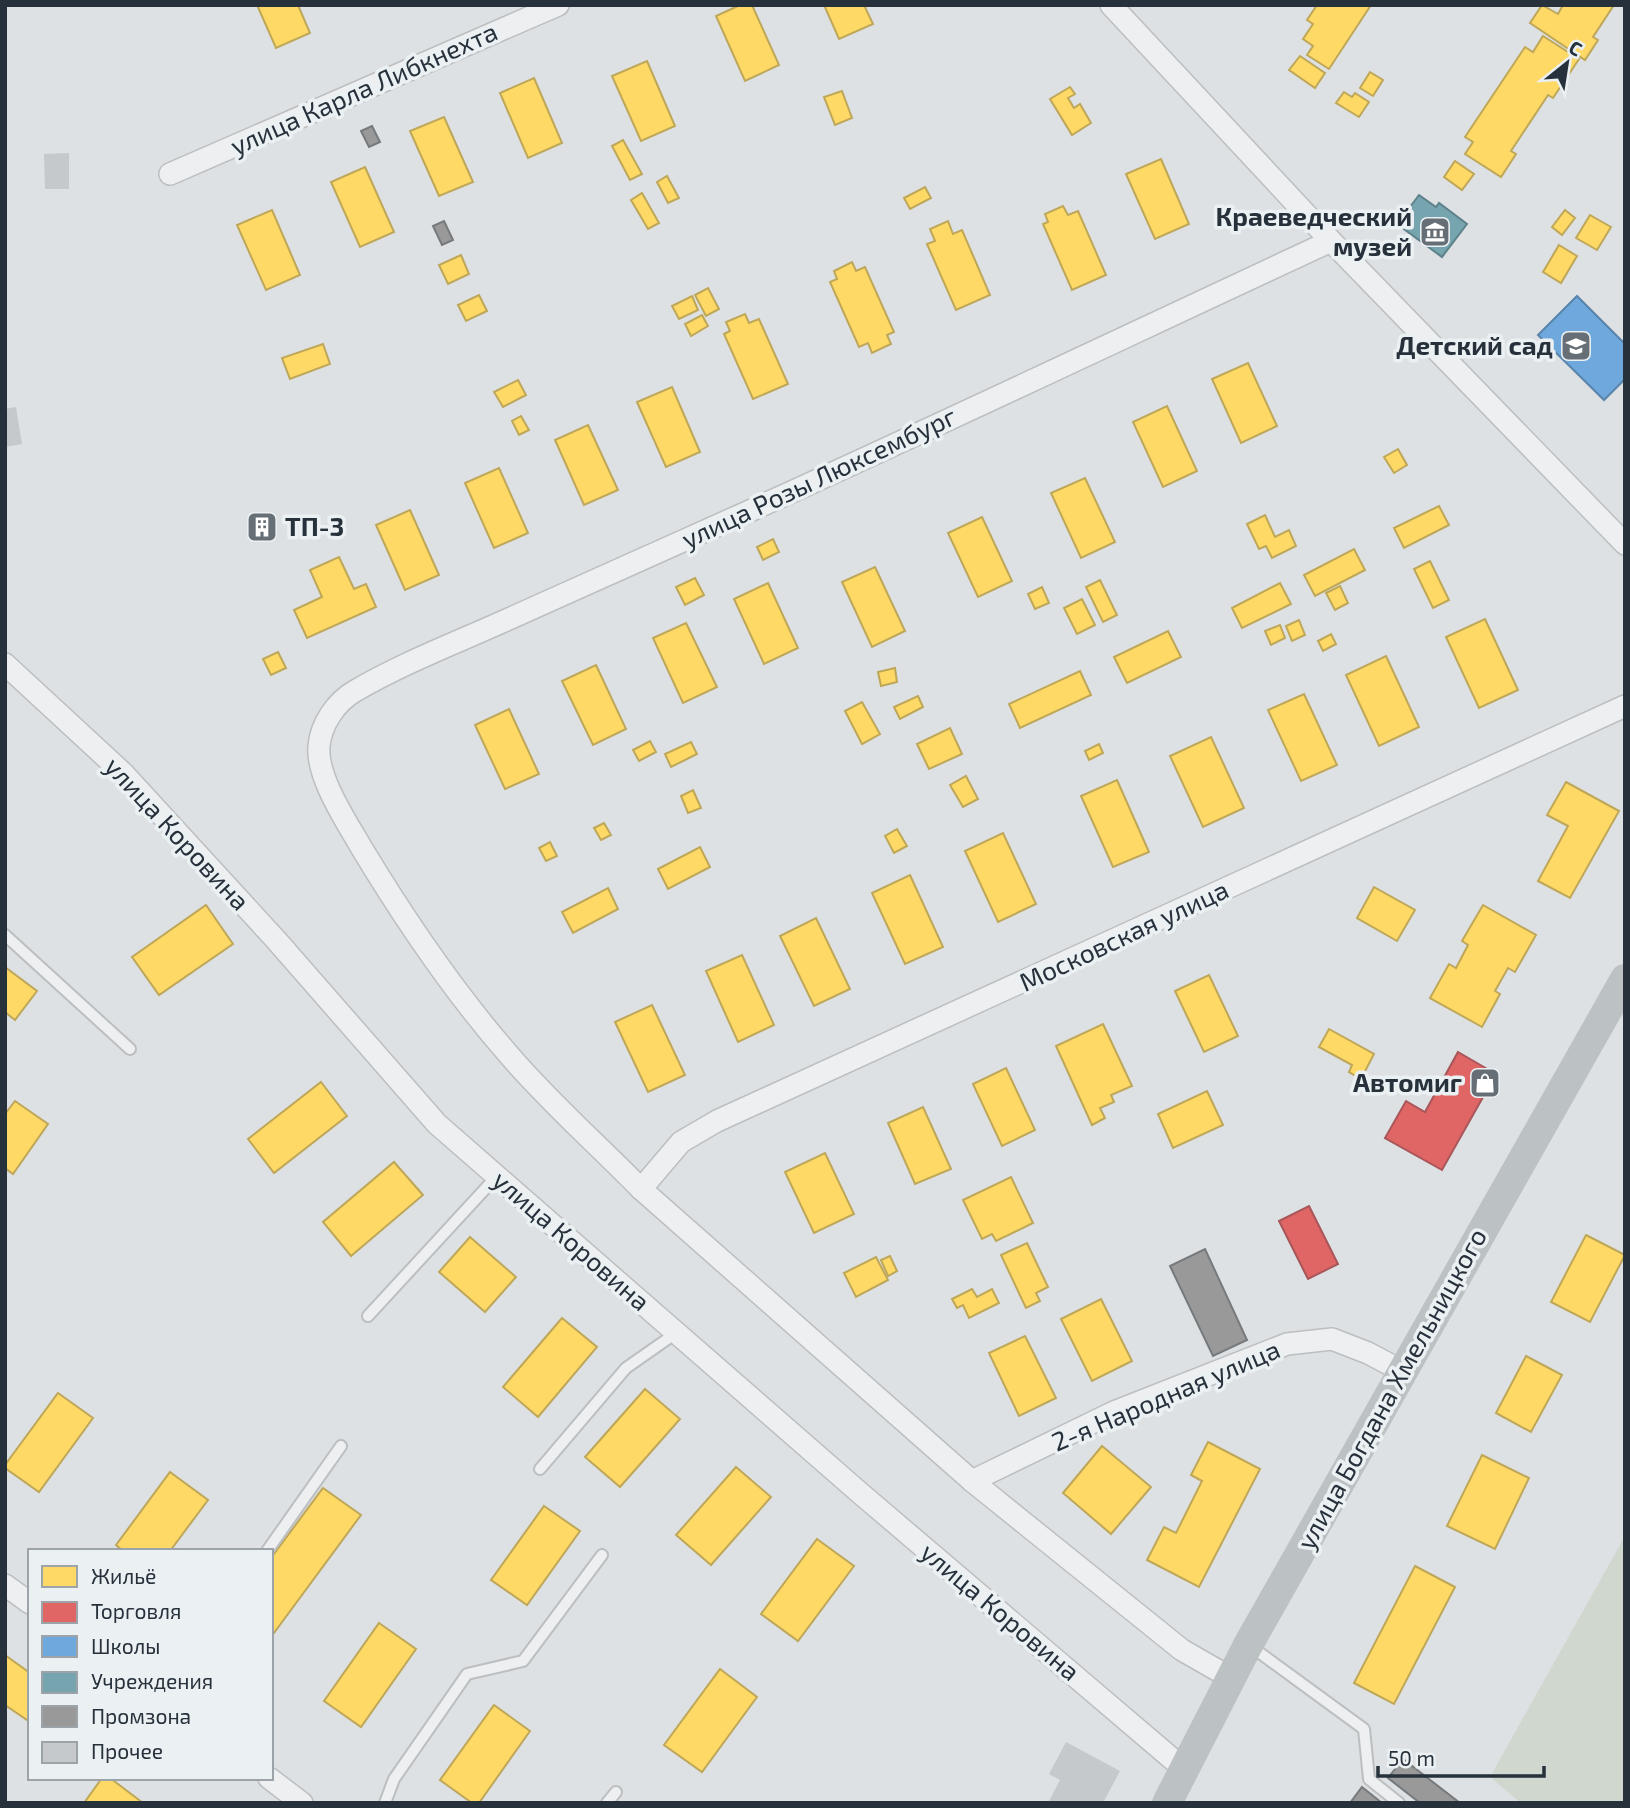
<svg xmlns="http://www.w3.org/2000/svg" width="1630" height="1808" viewBox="0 0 1630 1808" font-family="'Exo 2',sans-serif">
<rect width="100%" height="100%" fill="#dee1e3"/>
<!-- green -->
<polygon fill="#d0d7ce" points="1625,1536 1625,1803 1521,1803 1490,1777"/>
<!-- homes -->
<g fill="#ffd966" stroke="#bea759" stroke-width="2">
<polygon points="257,5 298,5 310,33 276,48"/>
<polygon points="740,5 752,5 779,65 745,81 716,16"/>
<polygon points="824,5 864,5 873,24 839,39"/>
<polygon points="1317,5 1371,5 1329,69 1307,55 1313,46 1303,39 1313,24 1307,20"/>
<polygon points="1542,5 1558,14 1563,5 1614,5 1593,37 1598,40 1585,60 1530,23"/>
<polygon points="1543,36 1579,59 1553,98 1548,95 1511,151 1516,154 1501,177 1465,154 1473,142 1465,137 1525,47 1533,52"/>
<polygon points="1300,56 1325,73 1315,88 1289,70"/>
<polygon points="647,61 675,126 641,141 612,76"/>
<polygon points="1370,72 1383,80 1373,96 1360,88"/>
<polygon points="534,78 562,143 528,158 500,93"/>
<polygon points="1070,87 1075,94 1068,98 1074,108 1080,104 1091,123 1072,135 1050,99"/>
<polygon points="842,91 852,118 835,125 824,97"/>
<polygon points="1344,92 1352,97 1355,93 1369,102 1359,117 1336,103"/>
<polygon points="444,117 473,182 439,196 410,131"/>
<polygon points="623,140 642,174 630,180 612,146"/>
<polygon points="1161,159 1189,224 1155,239 1126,174"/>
<polygon points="1455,161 1474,174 1462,190 1444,177"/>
<polygon points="365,167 394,232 360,247 331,182"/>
<polygon points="667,176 679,198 668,203 657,182"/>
<polygon points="925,187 931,198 910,209 904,198"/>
<polygon points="642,193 659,223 648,229 631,200"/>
<polygon points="1063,206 1068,215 1078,211 1106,275 1072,290 1043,224 1048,222 1045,214"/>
<polygon points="272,210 300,275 266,290 237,225"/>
<polygon points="1565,210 1575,218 1562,235 1552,227"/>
<polygon points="1590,215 1611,227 1597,250 1576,238"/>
<polygon points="948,221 953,234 962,230 990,295 956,310 927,244 935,241 930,229"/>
<polygon points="1559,245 1577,256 1561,283 1543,272"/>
<polygon points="461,255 469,274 448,284 439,265"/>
<polygon points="852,262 856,271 865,267 894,332 887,335 891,344 872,353 868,343 859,347 830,282 837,279 834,271"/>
<polygon points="708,288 719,309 706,316 695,295"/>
<polygon points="479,295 487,311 466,321 458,305"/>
<polygon points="692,296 698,310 679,319 672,306"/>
<polygon points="745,314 749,323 759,319 788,384 753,399 724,334 730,331 726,322"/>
<polygon points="702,315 708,326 691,336 685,324"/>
<polygon points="323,344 330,364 290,379 282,358"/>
<polygon points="1248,363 1277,426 1241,443 1212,379"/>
<polygon points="518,380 526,395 503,407 494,392"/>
<polygon points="672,387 700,452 666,467 637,402"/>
<polygon points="1167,406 1197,471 1163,487 1133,422"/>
<polygon points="521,416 529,430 519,435 512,421"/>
<polygon points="588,425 618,490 584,505 555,440"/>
<polygon points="1398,449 1407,465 1394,473 1384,457"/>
<polygon points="499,468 528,533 494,548 465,483"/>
<polygon points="1085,478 1115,542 1081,558 1051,493"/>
<polygon points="1439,506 1449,525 1404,548 1394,528"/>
<polygon points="410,510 439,575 405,590 376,525"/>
<polygon points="1265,515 1275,537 1289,530 1296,546 1272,558 1266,546 1259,549 1247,524"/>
<polygon points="982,517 1012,581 978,597 948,533"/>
<polygon points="773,539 779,552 763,560 757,547"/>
<polygon points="1354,549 1365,570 1315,596 1304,575"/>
<polygon points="339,557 354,589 366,584 376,607 307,638 294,610 322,597 310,570"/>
<polygon points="1430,561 1449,600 1433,608 1414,569"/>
<polygon points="875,567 905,631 872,647 842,582"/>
<polygon points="695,578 704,595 685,605 676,587"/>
<polygon points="1100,580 1117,615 1103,622 1086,587"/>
<polygon points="768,583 798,648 764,664 734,599"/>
<polygon points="1280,583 1291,604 1242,628 1232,608"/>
<polygon points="1340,586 1348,603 1335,610 1326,593"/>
<polygon points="1042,587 1049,603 1035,609 1028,594"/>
<polygon points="1082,599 1095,625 1077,634 1064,608"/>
<polygon points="1485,619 1518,690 1479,708 1446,637"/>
<polygon points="1299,620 1305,635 1292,641 1286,626"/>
<polygon points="686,623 717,687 683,703 653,638"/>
<polygon points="1280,625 1285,638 1271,645 1265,631"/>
<polygon points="1168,631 1181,657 1127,683 1114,657"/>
<polygon points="1331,634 1336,644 1323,651 1318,641"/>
<polygon points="278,652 286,668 271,675 263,659"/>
<polygon points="1386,656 1419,727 1379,746 1346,675"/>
<polygon points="596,665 626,729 593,745 562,681"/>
<polygon points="895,668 897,682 881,686 878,672"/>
<polygon points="1080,671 1091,695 1020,728 1009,704"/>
<polygon points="1304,694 1337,765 1301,781 1268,710"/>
<polygon points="918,696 923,707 900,719 894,707"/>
<polygon points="862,702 880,734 862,744 845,711"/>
<polygon points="509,709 539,774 505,789 475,725"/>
<polygon points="950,728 962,754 929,769 917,744"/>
<polygon points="1211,737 1244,808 1203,827 1170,756"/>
<polygon points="650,741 656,752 639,761 633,750"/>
<polygon points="691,742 697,754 671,767 665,754"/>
<polygon points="1099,744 1103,753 1089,760 1085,751"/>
<polygon points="966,776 978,799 963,807 950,785"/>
<polygon points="1117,780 1149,852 1113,867 1081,796"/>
<polygon points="1566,782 1619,811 1570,898 1538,881 1568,826 1547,815"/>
<polygon points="693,790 701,808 688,813 681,796"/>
<polygon points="604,823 611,835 601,840 594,828"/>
<polygon points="897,829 907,846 894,853 885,836"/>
<polygon points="1003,833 1036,904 998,922 965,851"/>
<polygon points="550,842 557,856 546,861 539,848"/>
<polygon points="700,847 710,867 668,889 658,869"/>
<polygon points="910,875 943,947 905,964 872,893"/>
<polygon points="1374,887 1415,910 1397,941 1357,918"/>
<polygon points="608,888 618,909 573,933 562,912"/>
<polygon points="206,905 233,944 159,995 132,957"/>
<polygon points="1483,905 1536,935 1515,972 1508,968 1495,991 1500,994 1482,1027 1430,998 1449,964 1456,968 1468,945 1462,941"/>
<polygon points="816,918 850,989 814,1006 780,936"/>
<polygon points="742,955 774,1025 738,1042 706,971"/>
<polygon points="5,967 37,991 15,1020 5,1012"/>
<polygon points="1209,975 1238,1036 1204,1052 1175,991"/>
<polygon points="652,1005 685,1075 648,1092 615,1022"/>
<polygon points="1103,1024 1132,1086 1111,1095 1114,1102 1100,1108 1105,1118 1092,1125 1056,1046"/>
<polygon points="1329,1029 1374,1054 1361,1079 1349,1072 1352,1065 1319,1047"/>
<polygon points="1006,1068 1035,1130 1002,1146 973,1084"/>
<polygon points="321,1082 347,1116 274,1173 248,1139"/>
<polygon points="1207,1091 1223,1125 1173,1148 1158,1114"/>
<polygon points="15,1101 48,1124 13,1174 5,1168 5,1114"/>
<polygon points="923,1107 951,1169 915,1184 888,1123"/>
<polygon points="825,1153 854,1214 814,1233 785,1172"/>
<polygon points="394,1162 423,1195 351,1256 323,1222"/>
<polygon points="1011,1177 1033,1223 996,1241 992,1234 982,1239 963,1200"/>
<polygon points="1586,1235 1625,1255 1590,1322 1551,1302"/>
<polygon points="470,1237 516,1277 485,1312 439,1272"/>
<polygon points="1027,1243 1048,1287 1036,1293 1040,1301 1026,1308 1001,1255"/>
<polygon points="890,1256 897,1271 888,1276 881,1260"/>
<polygon points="876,1257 888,1280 856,1297 844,1273"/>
<polygon points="972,1289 977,1297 992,1289 999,1303 969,1318 963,1305 957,1308 952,1299"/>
<polygon points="1101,1299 1132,1361 1092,1381 1061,1319"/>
<polygon points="562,1318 597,1347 538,1417 503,1387"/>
<polygon points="1025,1336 1056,1398 1019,1416 989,1353"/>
<polygon points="1526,1356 1562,1375 1531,1432 1496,1413"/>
<polygon points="645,1389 680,1419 620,1487 585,1457"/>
<polygon points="58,1393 93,1418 39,1492 5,1468 5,1465"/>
<polygon points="1208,1442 1260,1469 1199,1587 1147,1560 1164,1527 1176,1533 1202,1481 1191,1475"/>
<polygon points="1102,1446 1151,1487 1111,1534 1063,1493"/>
<polygon points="1482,1455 1529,1478 1495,1549 1447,1526"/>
<polygon points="736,1467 771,1497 711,1565 676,1535"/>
<polygon points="170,1472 208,1500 170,1551 123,1551 116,1545"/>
<polygon points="323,1488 361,1515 271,1637 271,1558"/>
<polygon points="544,1506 580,1531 527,1605 491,1580"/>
<polygon points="817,1539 854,1566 798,1641 761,1614"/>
<polygon points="1415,1566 1455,1587 1394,1704 1354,1683"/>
<polygon points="379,1623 416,1649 361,1727 324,1701"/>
<polygon points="5,1655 30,1673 30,1722 5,1705"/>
<polygon points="720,1669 757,1697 702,1772 664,1745"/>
<polygon points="494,1705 530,1731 479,1803 472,1803 440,1780"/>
<polygon points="102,1778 110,1778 143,1803 84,1803"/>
</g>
<!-- shops -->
<g fill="#e06666" stroke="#a85659" stroke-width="2">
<polygon points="1458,1052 1496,1074 1442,1170 1385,1138 1406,1101 1425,1112"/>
<polygon points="1309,1206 1338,1264 1308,1279 1279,1221"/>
</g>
<!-- schools -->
<polygon fill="#6fa8dc" stroke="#5984ac" stroke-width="2" points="1577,296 1625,344 1625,379 1604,400 1538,335"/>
<!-- public -->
<polygon fill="#76a5af" stroke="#5e828c" stroke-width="2" points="1419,195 1436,207 1439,203 1467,224 1442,257 1397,224"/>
<!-- industry -->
<g fill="#999" stroke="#767a7d" stroke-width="2">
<polygon points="372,126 380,142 369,147 361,131"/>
<polygon points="444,221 453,240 442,245 433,226"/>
<polygon points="1205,1249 1247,1340 1213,1356 1170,1266"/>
<polygon points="1403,1759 1460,1803 1420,1803 1388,1778"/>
<polygon points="1362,1787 1382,1803 1350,1803"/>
</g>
<!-- building -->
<g fill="#c6c9cb">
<polygon points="69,153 69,189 45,189 44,154"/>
<polygon points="16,407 22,444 5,447 5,409"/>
<polygon points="267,513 276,533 257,541 248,521"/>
<polygon points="1066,1742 1120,1771 1103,1803 1048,1803 1060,1780 1049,1774"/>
</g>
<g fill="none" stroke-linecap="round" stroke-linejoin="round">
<!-- lane casing -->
<g stroke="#bcbfc1" stroke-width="14">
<g id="lane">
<polyline points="5,935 130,1049"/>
<polyline points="368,1316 497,1176"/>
<polyline points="540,1469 626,1368 676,1333"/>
<polyline points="267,1551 341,1446"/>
<polyline points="1249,1645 1364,1729 1369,1779 1399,1803"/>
<polyline points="385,1803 394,1779 467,1674 523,1661 602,1555"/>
<polyline points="607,1803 616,1792"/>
</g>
</g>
<!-- street casing -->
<g stroke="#bcbfc1" stroke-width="24">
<g id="street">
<polyline points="1111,5 1331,241 1625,544"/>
<polyline points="170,174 558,5"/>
<polyline points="5,664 124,774 277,941 437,1124 860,1493 1184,1769"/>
<polyline points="641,1189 681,1142 717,1121 1625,706"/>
<polyline points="972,1481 1114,1412 1287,1344 1332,1339 1368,1353 1402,1371"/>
<polyline points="5,1585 30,1603"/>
<path d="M1231 1678 1182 1650 972 1481 641 1189C597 1144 550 1103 509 1055 453 991 405 920 361 847 346 821 316 776 319 746 321 724 336 702 355 691 401 664 453 644 502 622 582 586 662 550 743 514 940 425 1135 332 1331 241"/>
<polyline points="269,1778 302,1803"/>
</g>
</g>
<!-- lane -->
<use href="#lane" stroke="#edeff0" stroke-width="10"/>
<!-- street -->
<use href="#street" stroke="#edeff0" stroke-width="21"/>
<!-- secondary -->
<polyline stroke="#bcc1c3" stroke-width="30" points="1167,1803 1248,1645 1625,979"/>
</g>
<!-- icons -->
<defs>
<g id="museum-square" transform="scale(1.575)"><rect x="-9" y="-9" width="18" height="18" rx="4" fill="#666f76" stroke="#ebf0f3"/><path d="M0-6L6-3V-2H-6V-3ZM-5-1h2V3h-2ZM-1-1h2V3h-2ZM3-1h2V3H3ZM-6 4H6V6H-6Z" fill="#fff"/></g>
<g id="school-square" transform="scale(1.575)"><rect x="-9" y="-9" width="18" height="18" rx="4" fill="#666f76" stroke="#ebf0f3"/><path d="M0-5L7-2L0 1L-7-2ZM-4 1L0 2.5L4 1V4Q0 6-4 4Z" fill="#fff"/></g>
<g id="building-square" transform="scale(1.575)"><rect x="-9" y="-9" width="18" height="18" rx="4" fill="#666f76" stroke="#ebf0f3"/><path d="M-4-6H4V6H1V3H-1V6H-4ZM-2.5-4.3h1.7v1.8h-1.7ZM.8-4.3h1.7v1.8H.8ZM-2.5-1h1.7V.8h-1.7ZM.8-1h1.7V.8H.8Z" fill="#fff"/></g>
<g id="shop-square" transform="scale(1.575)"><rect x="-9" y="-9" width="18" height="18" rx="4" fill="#666f76" stroke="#ebf0f3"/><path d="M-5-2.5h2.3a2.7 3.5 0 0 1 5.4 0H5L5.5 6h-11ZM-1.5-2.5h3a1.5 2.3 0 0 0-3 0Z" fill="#fff"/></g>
</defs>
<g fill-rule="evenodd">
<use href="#museum-square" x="1435" y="232"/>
<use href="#school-square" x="1576" y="346"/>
<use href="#building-square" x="262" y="527"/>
<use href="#shop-square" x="1485" y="1083"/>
</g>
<g text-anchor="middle" stroke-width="7" stroke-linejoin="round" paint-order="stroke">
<!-- street labels -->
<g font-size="26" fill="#26313b" stroke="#ebf0f3">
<text transform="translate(364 89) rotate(-24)" y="9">улица Карла Либкнехта</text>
<text transform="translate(819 478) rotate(-25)" y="9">улица Розы Люксембург</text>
<text transform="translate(177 834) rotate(47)" y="9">улица Коровина</text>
<text transform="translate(1124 936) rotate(-25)" y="9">Московская улица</text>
<text transform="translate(571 1241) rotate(41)" y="9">улица Коровина</text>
<text transform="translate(1392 1389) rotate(-61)" y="9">улица Богдана Хмельницкого</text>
<text transform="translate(1166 1396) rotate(-23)" y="9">2-я Народная улица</text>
<text transform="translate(1000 1612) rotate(40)" y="9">улица Коровина</text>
</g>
<!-- poi labels -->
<g font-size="26" font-weight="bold" fill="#26313b" stroke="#ebf0f3" text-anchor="end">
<text x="1412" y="226">Краеведческий<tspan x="1412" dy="30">музей</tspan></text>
<text x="1553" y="355">Детский сад</text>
<text x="285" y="536" text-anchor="start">ТП-3</text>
<text x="1462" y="1092">Автомиг</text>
</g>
</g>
<!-- border -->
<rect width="1630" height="1808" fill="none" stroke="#26313b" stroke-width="14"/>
<!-- legend -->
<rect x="28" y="1549" width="245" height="231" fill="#ebf0f3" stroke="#9ca4a9" stroke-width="2"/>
<rect x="42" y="1566" width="35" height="21" fill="#ffd966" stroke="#9ca4a9" stroke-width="2"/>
<text x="91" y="1584" font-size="21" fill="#26313b">Жильё</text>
<rect x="42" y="1602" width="35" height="21" fill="#e06666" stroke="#9ca4a9" stroke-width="2"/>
<text x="91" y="1619" font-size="21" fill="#26313b">Торговля</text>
<rect x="42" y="1636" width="35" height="21" fill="#6fa8dc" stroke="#9ca4a9" stroke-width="2"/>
<text x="91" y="1654" font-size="21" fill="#26313b">Школы</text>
<rect x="42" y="1672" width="35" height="21" fill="#76a5af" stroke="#9ca4a9" stroke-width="2"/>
<text x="91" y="1689" font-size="21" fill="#26313b">Учреждения</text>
<rect x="42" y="1706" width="35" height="21" fill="#999999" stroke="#9ca4a9" stroke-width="2"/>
<text x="91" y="1724" font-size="21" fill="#26313b">Промзона</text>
<rect x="42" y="1742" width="35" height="21" fill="#c6c9cb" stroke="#9ca4a9" stroke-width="2"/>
<text x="91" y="1759" font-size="21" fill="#26313b">Прочее</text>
<!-- north arrow -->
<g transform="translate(1567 63) rotate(30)" stroke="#ebf0f3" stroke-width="5" paint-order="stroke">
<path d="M0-5L12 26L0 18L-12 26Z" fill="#26313b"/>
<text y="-10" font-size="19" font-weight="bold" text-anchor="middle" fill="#26313b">С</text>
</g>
<!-- scale -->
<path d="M1378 1766v10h166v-10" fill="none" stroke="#26313b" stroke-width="3.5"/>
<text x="1388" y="1766" font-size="21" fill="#26313b" stroke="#ebf0f3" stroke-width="5" paint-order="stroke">50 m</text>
</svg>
